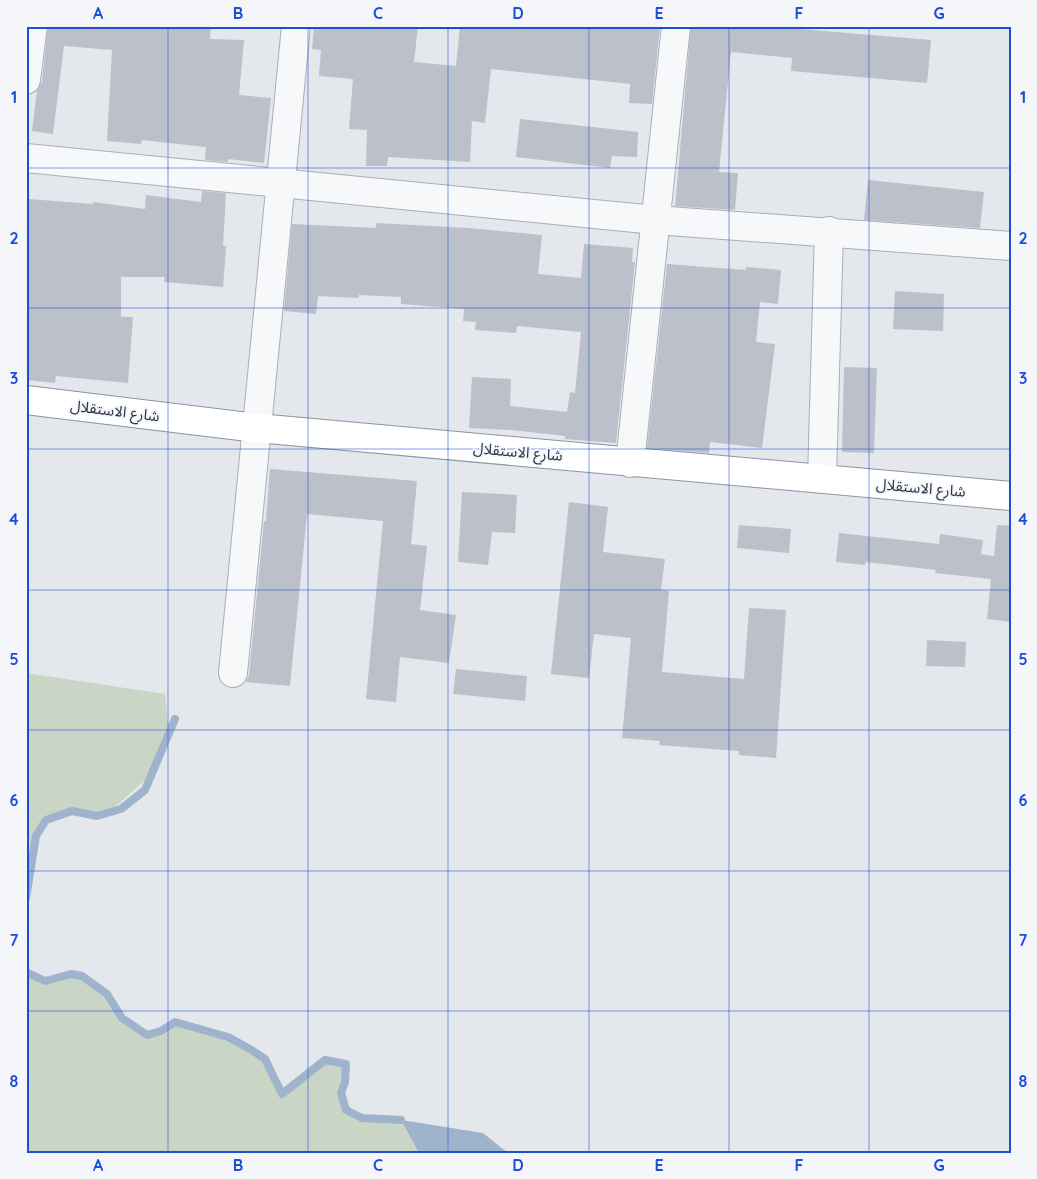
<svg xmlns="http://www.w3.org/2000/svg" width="1037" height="1179" viewBox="0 0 1037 1179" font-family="Quicksand,'Noto Sans Arabic',sans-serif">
<rect width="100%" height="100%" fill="#e4e7ec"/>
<!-- green -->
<g fill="#c9d6c5">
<polygon points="26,673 165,694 169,732 151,775 109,812 64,814 46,820 36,836 26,898"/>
<polygon points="26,972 45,981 71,974 82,976 107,994 122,1018 147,1035 175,1022 228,1037 265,1059 282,1093 325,1060 346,1064 345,1082 341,1093 346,1110 362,1118 401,1120 419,1153 26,1153"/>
</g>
<!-- water -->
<polygon fill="#9fb4cc" points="401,1120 483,1133 508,1153 419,1153"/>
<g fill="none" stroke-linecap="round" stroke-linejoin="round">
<!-- stream -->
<g stroke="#9fb4cc" stroke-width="8">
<polyline points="26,898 36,836 46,820 72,811 97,816 121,809 145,790 175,719"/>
<polyline points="26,972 45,981 71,974 82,976 107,994 122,1018 147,1035 161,1031 175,1022 228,1037 250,1049 265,1059 282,1094 325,1060 346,1064 345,1082 341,1093 346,1110 362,1118 401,1120"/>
</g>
</g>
<!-- building -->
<g fill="#bbc0ca">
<polygon points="48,26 211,26 210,39 244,40 239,95 271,98 264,163 228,159 228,162 205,160 206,147 142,140 141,144 107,141 112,50 64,46 53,134 32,131 37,90 42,82"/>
<polygon points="314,26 418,26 414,62 456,66 460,26 660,26 652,104 629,103 630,84 491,69 485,123 472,121 470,162 388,157 387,166 366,166 367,130 349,129 353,79 319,76 321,50 312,49"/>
<polygon points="691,26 788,26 788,28 931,40 927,83 791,71 792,58 731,52 719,172 738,173 735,210 675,206"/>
<polygon points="520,119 638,132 637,157 612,156 610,168 516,157"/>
<polygon points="868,180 984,192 980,228 864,220"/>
<polygon points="202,191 226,193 223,246 226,246 225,262 223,287 164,282 165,277 121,277 121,317 133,317 128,383 56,376 55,383 26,380 26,209 29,210 29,199 93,204 93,202 145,209 146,195 201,202"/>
<polygon points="376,223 468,228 542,235 538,274 581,278 584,244 633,248 632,262 635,262 616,443 565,439 565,436 511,430 469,428 472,377 511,379 510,406 567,412 570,392 575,393 581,332 517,326 516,333 475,330 476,322 463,321 464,309 401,304 401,297 359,295 358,298 318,296 316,314 284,311 292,224 376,228"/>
<polygon points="667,264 746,270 746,267 781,270 778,304 760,302 756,342 775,344 762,448 710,442 709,453 647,448"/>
<polygon points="895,291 944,294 943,331 893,329"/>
<polygon points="844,367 877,368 874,453 842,452"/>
<polygon points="270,469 417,481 411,544 427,546 420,610 456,615 449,663 400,657 396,702 366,699 383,521 307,514 290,686 246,682 249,675 264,521 266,521"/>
<polygon points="462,492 517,495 515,533 492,532 488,565 458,562"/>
<polygon points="569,502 608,507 603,552 665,559 661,590 669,591 662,672 744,679 749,608 786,610 776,758 739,755 739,751 659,745 660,741 622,738 631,638 594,634 589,678 551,674"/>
<polygon points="739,525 791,529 789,553 737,548"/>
<polygon points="997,525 1011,526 1011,622 987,619 991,579 935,573 936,570 866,562 865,565 836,562 839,533 939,544 940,534 983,540 981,554 994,556"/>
<polygon points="927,640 966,642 965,667 926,666"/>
<polygon points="456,669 527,676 525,701 453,694"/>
</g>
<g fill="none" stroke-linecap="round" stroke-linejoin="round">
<!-- street casing -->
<g stroke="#a9aeb7" stroke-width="30">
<g id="street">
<polyline points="26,80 33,26"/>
<polyline points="26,158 655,220 1011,246"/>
<polyline points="630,463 676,26"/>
<polyline points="822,479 829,231"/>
<polyline points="233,673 296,26"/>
</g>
</g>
<!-- highway casing -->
<g stroke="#8b94a3" stroke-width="30">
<polyline id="highway" points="26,400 257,428 1011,496"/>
</g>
<!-- street -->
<use href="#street" stroke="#f7f8fa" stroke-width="28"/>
<!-- highway -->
<use href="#highway" stroke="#fff" stroke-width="28"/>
</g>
<!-- grid -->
<path fill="none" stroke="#1d4ed8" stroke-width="1" stroke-opacity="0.55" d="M168 26V1153M308 26V1153M448 26V1153M589 26V1153M729 26V1153M869 26V1153M26 168H1011M26 308H1011M26 449H1011M26 590H1011M26 730H1011M26 871H1011M26 1011H1011"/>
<g text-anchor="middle" stroke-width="4" stroke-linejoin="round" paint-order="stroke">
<!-- street labels -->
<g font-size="15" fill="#2b3445" stroke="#f4f6f9">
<text transform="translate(115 411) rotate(7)" y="5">شارع الاستقلال</text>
<text transform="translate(518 452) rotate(5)" y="5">شارع الاستقلال</text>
<text transform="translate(921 488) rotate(5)" y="5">شارع الاستقلال</text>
</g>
</g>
<!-- border -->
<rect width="1037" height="1179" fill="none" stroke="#f4f6f9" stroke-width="55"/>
<rect x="28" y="28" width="982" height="1124" fill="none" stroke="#1d4ed8" stroke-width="2"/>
<g font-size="16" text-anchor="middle" font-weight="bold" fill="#1d4ed8">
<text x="98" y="19">A</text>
<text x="238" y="19">B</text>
<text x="378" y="19">C</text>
<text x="518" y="19">D</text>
<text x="659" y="19">E</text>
<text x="799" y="19">F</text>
<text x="939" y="19">G</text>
<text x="14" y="103">1</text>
<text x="1023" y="103">1</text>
<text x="14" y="244">2</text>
<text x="1023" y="244">2</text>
<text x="14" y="384">3</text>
<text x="1023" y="384">3</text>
<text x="14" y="525">4</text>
<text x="1023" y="525">4</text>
<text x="14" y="665">5</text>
<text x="1023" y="665">5</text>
<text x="14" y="806">6</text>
<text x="1023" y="806">6</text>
<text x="14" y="946">7</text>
<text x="1023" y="946">7</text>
<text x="14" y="1087">8</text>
<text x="1023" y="1087">8</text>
<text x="98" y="1171">A</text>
<text x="238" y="1171">B</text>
<text x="378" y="1171">C</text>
<text x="518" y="1171">D</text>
<text x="659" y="1171">E</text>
<text x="799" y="1171">F</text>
<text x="939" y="1171">G</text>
</g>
</svg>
